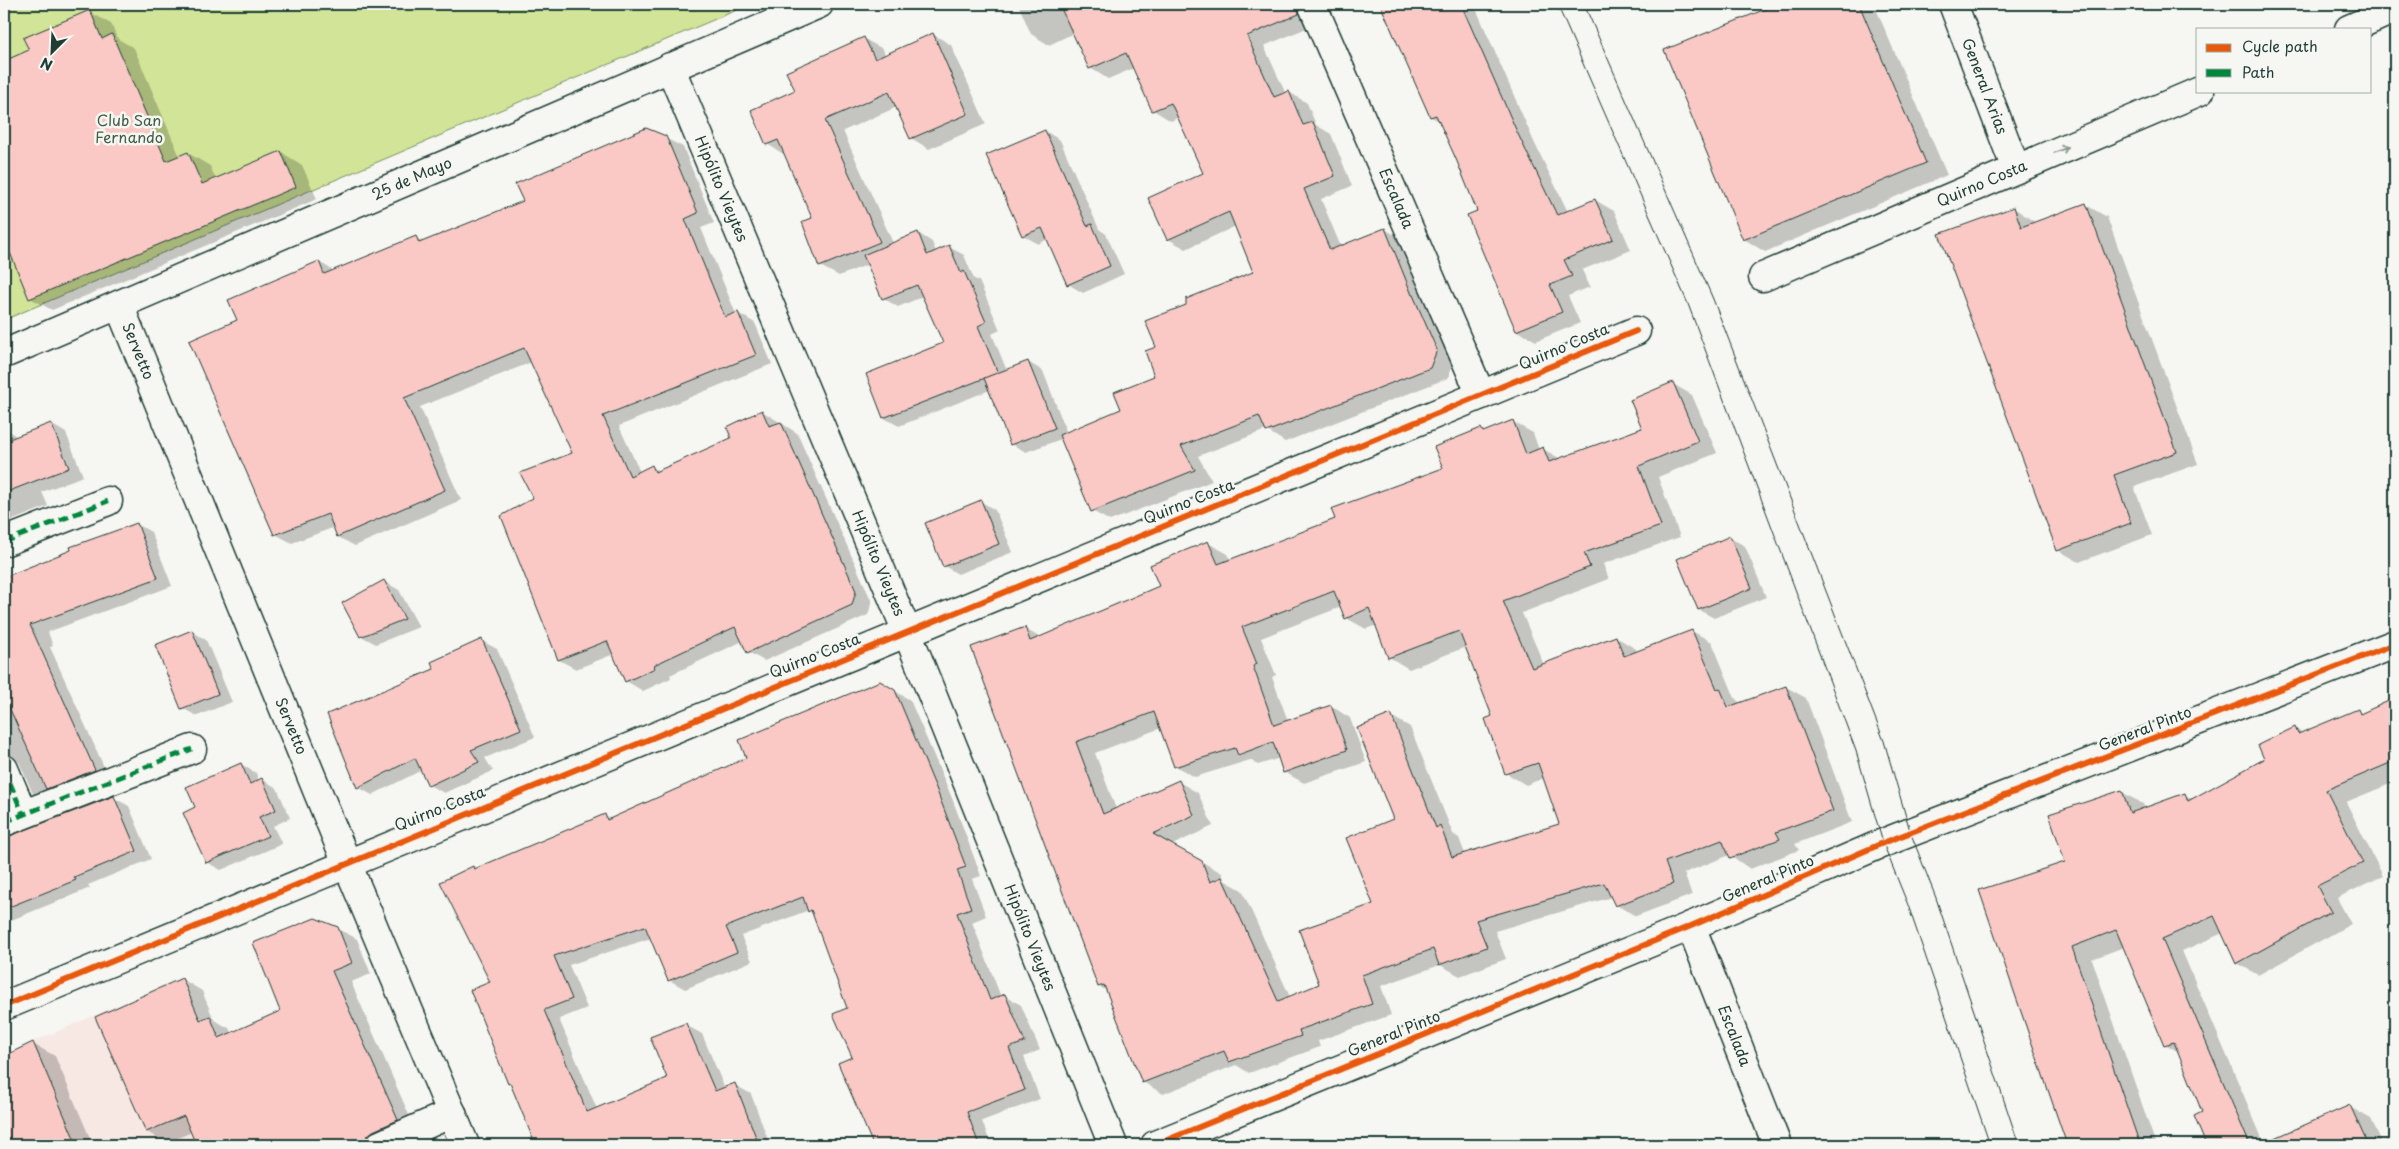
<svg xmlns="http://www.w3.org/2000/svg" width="2399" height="1149" viewBox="0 0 2399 1149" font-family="'Playpen Sans',sans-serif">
<rect width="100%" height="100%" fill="#f6f6f2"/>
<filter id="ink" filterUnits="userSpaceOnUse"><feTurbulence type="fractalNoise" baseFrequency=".02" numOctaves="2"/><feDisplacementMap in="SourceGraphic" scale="10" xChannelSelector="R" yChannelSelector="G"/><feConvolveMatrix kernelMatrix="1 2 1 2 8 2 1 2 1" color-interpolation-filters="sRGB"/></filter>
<g filter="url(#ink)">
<!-- built -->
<polygon fill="#f7e8e4" points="132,999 184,1116 196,1145 77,1145 33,1042"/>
<!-- green -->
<polygon fill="#d1e498" stroke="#789066" points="4,4 751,4 4,320"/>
<!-- shadow -->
<g fill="#0003" fill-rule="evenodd">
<polygon points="1018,4 1305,4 1314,25 1264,46 1286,94 1289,92 1307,103 1316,125 1331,134 1352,186 1321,199 1341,247 1385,229 1403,240 1454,361 1448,378 1285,442 1266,430 1198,456 1212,481 1110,521 1092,511 1061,439 1026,452 1011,444 990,390 899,426 884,418 867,375 945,344 924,296 898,307 883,298 869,264 839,276 820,266 814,219 785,155 767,144 797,91 864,39 883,49 885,55 933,34 951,45 986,124 929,149 911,138 897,107 843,131 893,243 918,233 932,242 936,252 949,247 964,255 974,279 979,281 1000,330 992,334 1007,371 1028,362 1043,371 1067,433 1122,409 1156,376 1158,348 1188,306 1255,273 1236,226 1186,249 1168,239 1205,174 1179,117 1171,121 1153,110 1134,68 1108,79 1090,68 1074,33 1049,45 1031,34"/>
<polygon points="1382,4 1474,4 1535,144 1568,212 1595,200 1614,211 1631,250 1582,270 1590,287 1568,296 1580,323 1536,341 1517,331 1493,274 1478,211 1441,122 1431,117"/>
<polygon points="1780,4 1874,4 1947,175 1765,252 1744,239 1666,50"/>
<polygon points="90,12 111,24 118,39 134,48 180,157 188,153 210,166 216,180 281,152 302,165 317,199 52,310 30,298 4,235 4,62 31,51"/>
<polygon points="1045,131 1060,140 1099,229 1106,234 1124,274 1083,293 1068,284 1048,239 1038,244 1023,235"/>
<polygon points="665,138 683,147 714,223 701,228 736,314 738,313 755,323 772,364 619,426 640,472 652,467 660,471 733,438 762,411 797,433 872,602 868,615 764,661 748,652 743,641 670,675 671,678 643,691 626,681 614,654 576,669 559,660 535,499 573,453 532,362 420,407 461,500 355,546 338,537 335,527 292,543 275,534 239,321 319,262 334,271 416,238 425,242 525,202"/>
<polygon points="2086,205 2107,217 2198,464 2134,487 2152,535 2079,562 2058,550 2014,208 2036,223"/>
<path d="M1673 384 1692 395 1717 453 1658 477 1680 537 1603 564 1609 579 1522 613 1544 665 1616 637 1636 649 1637 652 1692 631 1712 642 1735 698 1741 704 1786 687 1806 698 1852 822 1795 844 1799 850 1750 869 1730 855 1684 873 1692 895 1636 916 1616 905 1612 897 1495 931 1506 959 1460 976 1440 965 1381 986 1391 1015 1318 1041 1320 1047 1249 1073 1236 1065 1163 1094 1143 1082 1108 992 1099 986 1025 629 1041 638 1161 587 1208 543 1228 554 1231 561 1336 520 1444 469 1481 430 1485 433 1513 422 1533 433 1539 450 1543 449 1561 459 1643 429ZM1341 607 1346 618 1366 629 1377 625 1389 657 1409 669 1466 647 1494 717 1506 773 1526 785 1544 778 1560 825 1465 854 1459 838 1453 834 1410 727 1391 716 1395 820 1375 904 1320 985 1290 997 1242 890 1224 880 1222 873 1172 845 1213 826 1198 793 1179 782 1116 809 1095 753 1161 728 1175 766 1195 777 1250 760 1258 765 1280 758 1284 772 1304 783 1366 762 1350 718 1331 706 1288 721 1272 677 1276 675 1261 638Z"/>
<polygon points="51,424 66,433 83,476 42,492 48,506 11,521 4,520 4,427 17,437"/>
<polygon points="980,501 995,510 1013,552 958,574 944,566"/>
<polygon points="137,524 151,532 172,586 48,632 53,646 50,647 109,778 47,802 33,794 19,762 13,763 4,774 4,706 9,704 4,692 4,579"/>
<polygon points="1730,538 1745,546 1766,597 1714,618 1699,610 1678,559"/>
<polygon points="384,581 399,590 419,627 376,644 361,636"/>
<polygon points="192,631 206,640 232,702 197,716 182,708"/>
<polygon points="482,641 497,649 535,737 485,758 493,771 444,793 429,785 422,770 372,795 358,787 436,669"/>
<polygon points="880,682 910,700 952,798 981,876 972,879 986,916 972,922 1001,997 1005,996 1021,1005 1040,1050 1024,1057 1040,1099 982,1121 991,1145 875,1145 840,1064 854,1058 849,1009 814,914 809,910 741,936 752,961 685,989 669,980 651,938 569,965 587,1008 559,1019 597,1109 668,1079 686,1025 702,1034 725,1089 735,1085 751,1094 770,1145 536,1145 512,1084 509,1083 473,868 476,870 605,816 611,819 748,758"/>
<polygon points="2395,699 2395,782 2346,802 2383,876 2337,898 2351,924 2258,975 2237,963 2223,933 2182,951 2265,1145 2208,1145 2195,1116 2203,1113 2179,1052 2165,1044 2124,947 2092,959 2156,1145 2068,1145 1981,891 2066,862 2122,792 2143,804 2145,809 2185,795 2193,799 2266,759 2294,728 2303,733 2358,711 2363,714"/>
<polygon points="241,764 256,773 259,781 262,779 277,788 290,818 273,826 282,844 221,870 206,862 197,808"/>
<polygon points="114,798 129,806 151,859 88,885 90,888 4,923 4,837 5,838"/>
<polygon points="337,928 357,939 371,974 351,982 416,1131 390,1145 197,1145 192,1132 166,1143 147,1132 182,979 202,991 214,1020 229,1028 232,1034 282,1012"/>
<polygon points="33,1044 55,1056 93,1145 4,1145 4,1057"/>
<polygon points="2350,1107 2371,1119 2382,1142 2395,1136 2395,1145 2320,1145 2310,1124"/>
<polygon points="431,1141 438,1145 421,1145"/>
</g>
<!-- building -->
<g fill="#fac9c5" stroke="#1f3d34" fill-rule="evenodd">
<polygon points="1059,4 1297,4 1299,14 1247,36 1274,97 1289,91 1303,125 1313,122 1335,176 1304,189 1330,250 1385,228 1412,295 1413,295 1437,350 1430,368 1266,432 1259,416 1181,446 1195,470 1091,512 1059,435 1121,409 1114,392 1154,376 1145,351 1156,347 1145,321 1186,305 1186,299 1253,272 1229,212 1167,240 1148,198 1203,173 1171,103 1152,111 1126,53 1089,69"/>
<polygon points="1380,4 1461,4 1517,132 1557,215 1595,199 1613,239 1564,260 1572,276 1550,285 1562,312 1516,331 1467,215 1477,211 1456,159 1436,115 1430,117"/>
<polygon points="1778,4 1859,4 1926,163 1743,240 1664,50"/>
<polygon points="90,10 102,39 112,34 166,161 188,152 202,184 281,151 296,187 29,299 4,238 4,61 29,50 23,38"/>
<polygon points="933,33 968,114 910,139 889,92 825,120 880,242 819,267 802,222 812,218 778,140 766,145 751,110 795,90 786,72 864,37 875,59"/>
<polygon points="646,128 666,136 698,213 685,219 725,317 738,312 756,355 603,416 630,476 652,465 655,472 731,438 727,427 762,410 769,426 781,422 856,591 852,605 747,653 735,627 654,665 655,668 625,682 607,641 558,660 501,516 533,498 520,473 572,453 524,348 404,398 445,490 337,537 328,514 274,535 189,341 237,320 228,300 319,261 324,274 416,236 419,243 523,201 515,184"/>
<polygon points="1045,130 1087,226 1092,224 1110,266 1067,285 1042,228 1022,236 986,155"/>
<polygon points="2086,203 2177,452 2114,475 2131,523 2057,551 1939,234 2014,207 2021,227"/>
<polygon points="918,232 927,255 949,245 961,273 964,271 986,322 978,326 998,373 883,418 866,374 943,343 917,285 882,299 863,255"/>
<polygon points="1028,361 1055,428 1010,445 984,378"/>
<path d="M1673 382 1698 441 1639 466 1661 526 1584 553 1590 567 1503 601 1532 668 1616 636 1624 656 1692 630 1717 689 1720 688 1728 707 1786 686 1833 811 1776 832 1780 839 1730 858 1722 840 1665 862 1673 884 1615 906 1604 883 1476 920 1487 947 1439 965 1433 949 1362 975 1372 1004 1299 1030 1301 1036 1229 1062 1224 1051 1142 1083 1104 985 1098 987 971 647 1025 627 1030 641 1159 586 1150 565 1208 541 1218 564 1335 519 1331 509 1443 468 1434 447 1481 428 1483 432 1513 420 1526 454 1543 447 1549 462 1642 428 1630 400ZM1334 591 1345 619 1369 608 1388 658 1459 631 1492 716 1485 719 1505 774 1538 763 1559 824 1452 857 1440 825 1436 828 1391 714 1357 728 1393 819 1346 838 1373 904 1299 930 1319 984 1278 1001 1222 877 1210 882 1202 861 1153 834 1194 815 1179 780 1103 814 1076 742 1154 712 1174 767 1235 748 1238 755 1273 742 1283 773 1347 750 1331 705 1274 725 1253 666 1257 664 1242 627Z"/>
<polygon points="51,423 69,468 4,493 4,441"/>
<polygon points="981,500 999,544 943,567 925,523"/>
<polygon points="137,523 158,578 30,625 95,770 46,789 4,696 4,568 7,576 71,550 70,547"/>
<polygon points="1730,536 1752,588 1698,610 1677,559"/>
<polygon points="384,580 405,619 360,637 342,603"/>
<polygon points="192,630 218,694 181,709 155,645"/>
<polygon points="482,639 521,729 471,750 479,762 428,786 415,758 357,788 327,714 434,669 431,662"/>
<polygon points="880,681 895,690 936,788 966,867 957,870 971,908 957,913 990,1000 1005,994 1025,1042 1009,1048 1025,1090 967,1112 979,1145 873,1145 838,1063 852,1057 833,1014 847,1008 811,910 808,912 803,897 726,927 737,952 668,981 645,926 554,956 572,999 544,1010 587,1112 667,1078 650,1037 686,1023 715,1091 735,1083 759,1145 520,1145 533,1139 510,1083 508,1084 470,990 490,982 440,882 473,866 474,869 605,814 607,820 746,758 739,740"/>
<polygon points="2395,698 2395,761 2326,790 2363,863 2317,886 2331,912 2236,964 2214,916 2162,939 2250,1145 2206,1145 2194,1116 2202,1112 2174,1042 2164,1045 2116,930 2072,947 2140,1145 2067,1145 1979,890 2065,862 2049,814 2122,790 2130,813 2185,793 2188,801 2264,759 2258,745 2295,727 2298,734 2358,709 2360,714"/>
<polygon points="241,763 250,784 262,778 276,810 259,817 268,836 206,863 183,813 195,807 186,787"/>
<polygon points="114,796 137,851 74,877 76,880 4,909 4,838"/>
<polygon points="315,918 338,927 352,963 332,971 398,1120 373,1131 367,1136 365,1145 196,1145 184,1116 146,1132 95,1017 182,978 200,1020 210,1016 219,1038 280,1011 253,943"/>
<polygon points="33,1042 77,1145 4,1145 4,1056"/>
<polygon points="2350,1105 2368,1145 2259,1145"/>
</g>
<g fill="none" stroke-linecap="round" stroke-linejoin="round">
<!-- minor casing -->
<g stroke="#1f3d34" stroke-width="31">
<g id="minor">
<path id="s1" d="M1312 4 1481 395"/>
<path id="s2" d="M1953 4 2016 169"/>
<polyline points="2349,29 2395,9"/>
<path id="s3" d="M670 67 907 632 1113 1145"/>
<path id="s4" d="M1763 277 2200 91"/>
<path id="s5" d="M119 305 346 861 465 1145"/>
<path id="s6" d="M4 354 819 4"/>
<polyline points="4,542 108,501"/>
<polyline points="4,769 23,814"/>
<polyline points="4,822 192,749"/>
<path id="s7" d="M1691 926 1777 1145"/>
<path d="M4 1006C546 777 1092 557 1636 331"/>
<polyline points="380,1145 452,1113"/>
<polyline points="1155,1145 1691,926 1883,843 2395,644"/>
</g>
</g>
<!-- minor -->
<use href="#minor" stroke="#f6f6f2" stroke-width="28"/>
<!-- tram -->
<g stroke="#1f3d34" stroke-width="1">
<polyline points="1557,4 1688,304 1856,751 1883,843 1908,905 1990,1145"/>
<polyline points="1584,4 1713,299 1884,741 1911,834 1936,898 2019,1145"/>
</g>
<!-- quiet -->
<g stroke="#00873e" stroke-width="5" stroke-dasharray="10 5" stroke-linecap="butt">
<polyline points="4,542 108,501"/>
<polyline points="4,769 23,814"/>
<polyline points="4,822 192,749"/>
</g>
<!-- cycleway casing -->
<g stroke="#f6f6f2" stroke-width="9">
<g id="cycleway">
<path d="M4 1006C546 777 1092 557 1636 331"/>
<polyline points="1155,1145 1691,926 1883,843 2395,644"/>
</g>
</g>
<!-- cycleway -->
<use href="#cycleway" stroke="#e8590c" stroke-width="6"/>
</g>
<!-- one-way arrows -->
<defs><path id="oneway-shaft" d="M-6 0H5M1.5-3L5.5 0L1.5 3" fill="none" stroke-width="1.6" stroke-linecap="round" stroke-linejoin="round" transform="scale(1.25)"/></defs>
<use stroke="#8a9a93" href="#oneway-shaft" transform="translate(2061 150) rotate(-23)"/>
</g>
<g text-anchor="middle" stroke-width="5" stroke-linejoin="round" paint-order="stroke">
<!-- street labels -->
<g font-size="15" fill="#1f3d34" stroke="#f6f6f2">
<text dy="5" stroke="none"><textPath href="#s2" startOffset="88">General Arias</textPath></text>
<text dy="5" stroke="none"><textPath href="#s6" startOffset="444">25 de Mayo</textPath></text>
<text dy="5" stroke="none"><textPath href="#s4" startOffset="238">Quirno Costa</textPath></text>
<text dy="5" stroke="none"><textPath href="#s3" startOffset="132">Hipólito Vieytes</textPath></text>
<text dy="5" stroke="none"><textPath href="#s1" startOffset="212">Escalada</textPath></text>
<text transform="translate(1564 347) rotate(-23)" y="5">Quirno Costa</text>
<text dy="5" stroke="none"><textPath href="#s5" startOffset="50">Servetto</textPath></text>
<text transform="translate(1189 502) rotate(-22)" y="5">Quirno Costa</text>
<text dy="5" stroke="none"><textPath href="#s3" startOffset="538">Hipólito Vieytes</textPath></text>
<text transform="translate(815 656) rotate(-22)" y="5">Quirno Costa</text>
<text dy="5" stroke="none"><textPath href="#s5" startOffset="455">Servetto</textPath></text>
<text transform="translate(2145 729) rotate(-21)" y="5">General Pinto</text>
<text transform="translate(440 809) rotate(-22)" y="5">Quirno Costa</text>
<text transform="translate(1768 879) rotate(-23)" y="5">General Pinto</text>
<text dy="5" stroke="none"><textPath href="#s3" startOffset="942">Hipólito Vieytes</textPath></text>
<text transform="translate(1394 1034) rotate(-22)" y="5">General Pinto</text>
<text dy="5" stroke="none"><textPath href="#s7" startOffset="118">Escalada</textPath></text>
</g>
<!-- park labels -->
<g font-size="15" fill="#435e48" stroke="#f6f6f2">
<text x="129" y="126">Club San<tspan x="129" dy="17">Fernando</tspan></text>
</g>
</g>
<!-- margin -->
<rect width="2399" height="1149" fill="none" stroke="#f6f6f2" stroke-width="20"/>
<rect x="10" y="10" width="2379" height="1129" fill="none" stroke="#1f3d34" stroke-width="2" filter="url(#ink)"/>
<!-- legend -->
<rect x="2196" y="28" width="175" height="65" fill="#f6f6f2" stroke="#a0aca6"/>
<rect x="2206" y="44" width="25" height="8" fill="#e8590c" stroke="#a0aca6"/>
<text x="2242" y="52" font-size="15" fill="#1f3d34">Cycle path</text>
<rect x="2206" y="69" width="25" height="8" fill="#00873e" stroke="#a0aca6"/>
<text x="2242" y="78" font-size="15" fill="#1f3d34">Path</text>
<!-- north arrow -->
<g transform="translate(52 52) rotate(204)" stroke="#f6f6f2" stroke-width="4" paint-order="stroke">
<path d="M0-4L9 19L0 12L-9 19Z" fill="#1f3d34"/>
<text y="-8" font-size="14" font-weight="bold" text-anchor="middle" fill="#1f3d34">N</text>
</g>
</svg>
